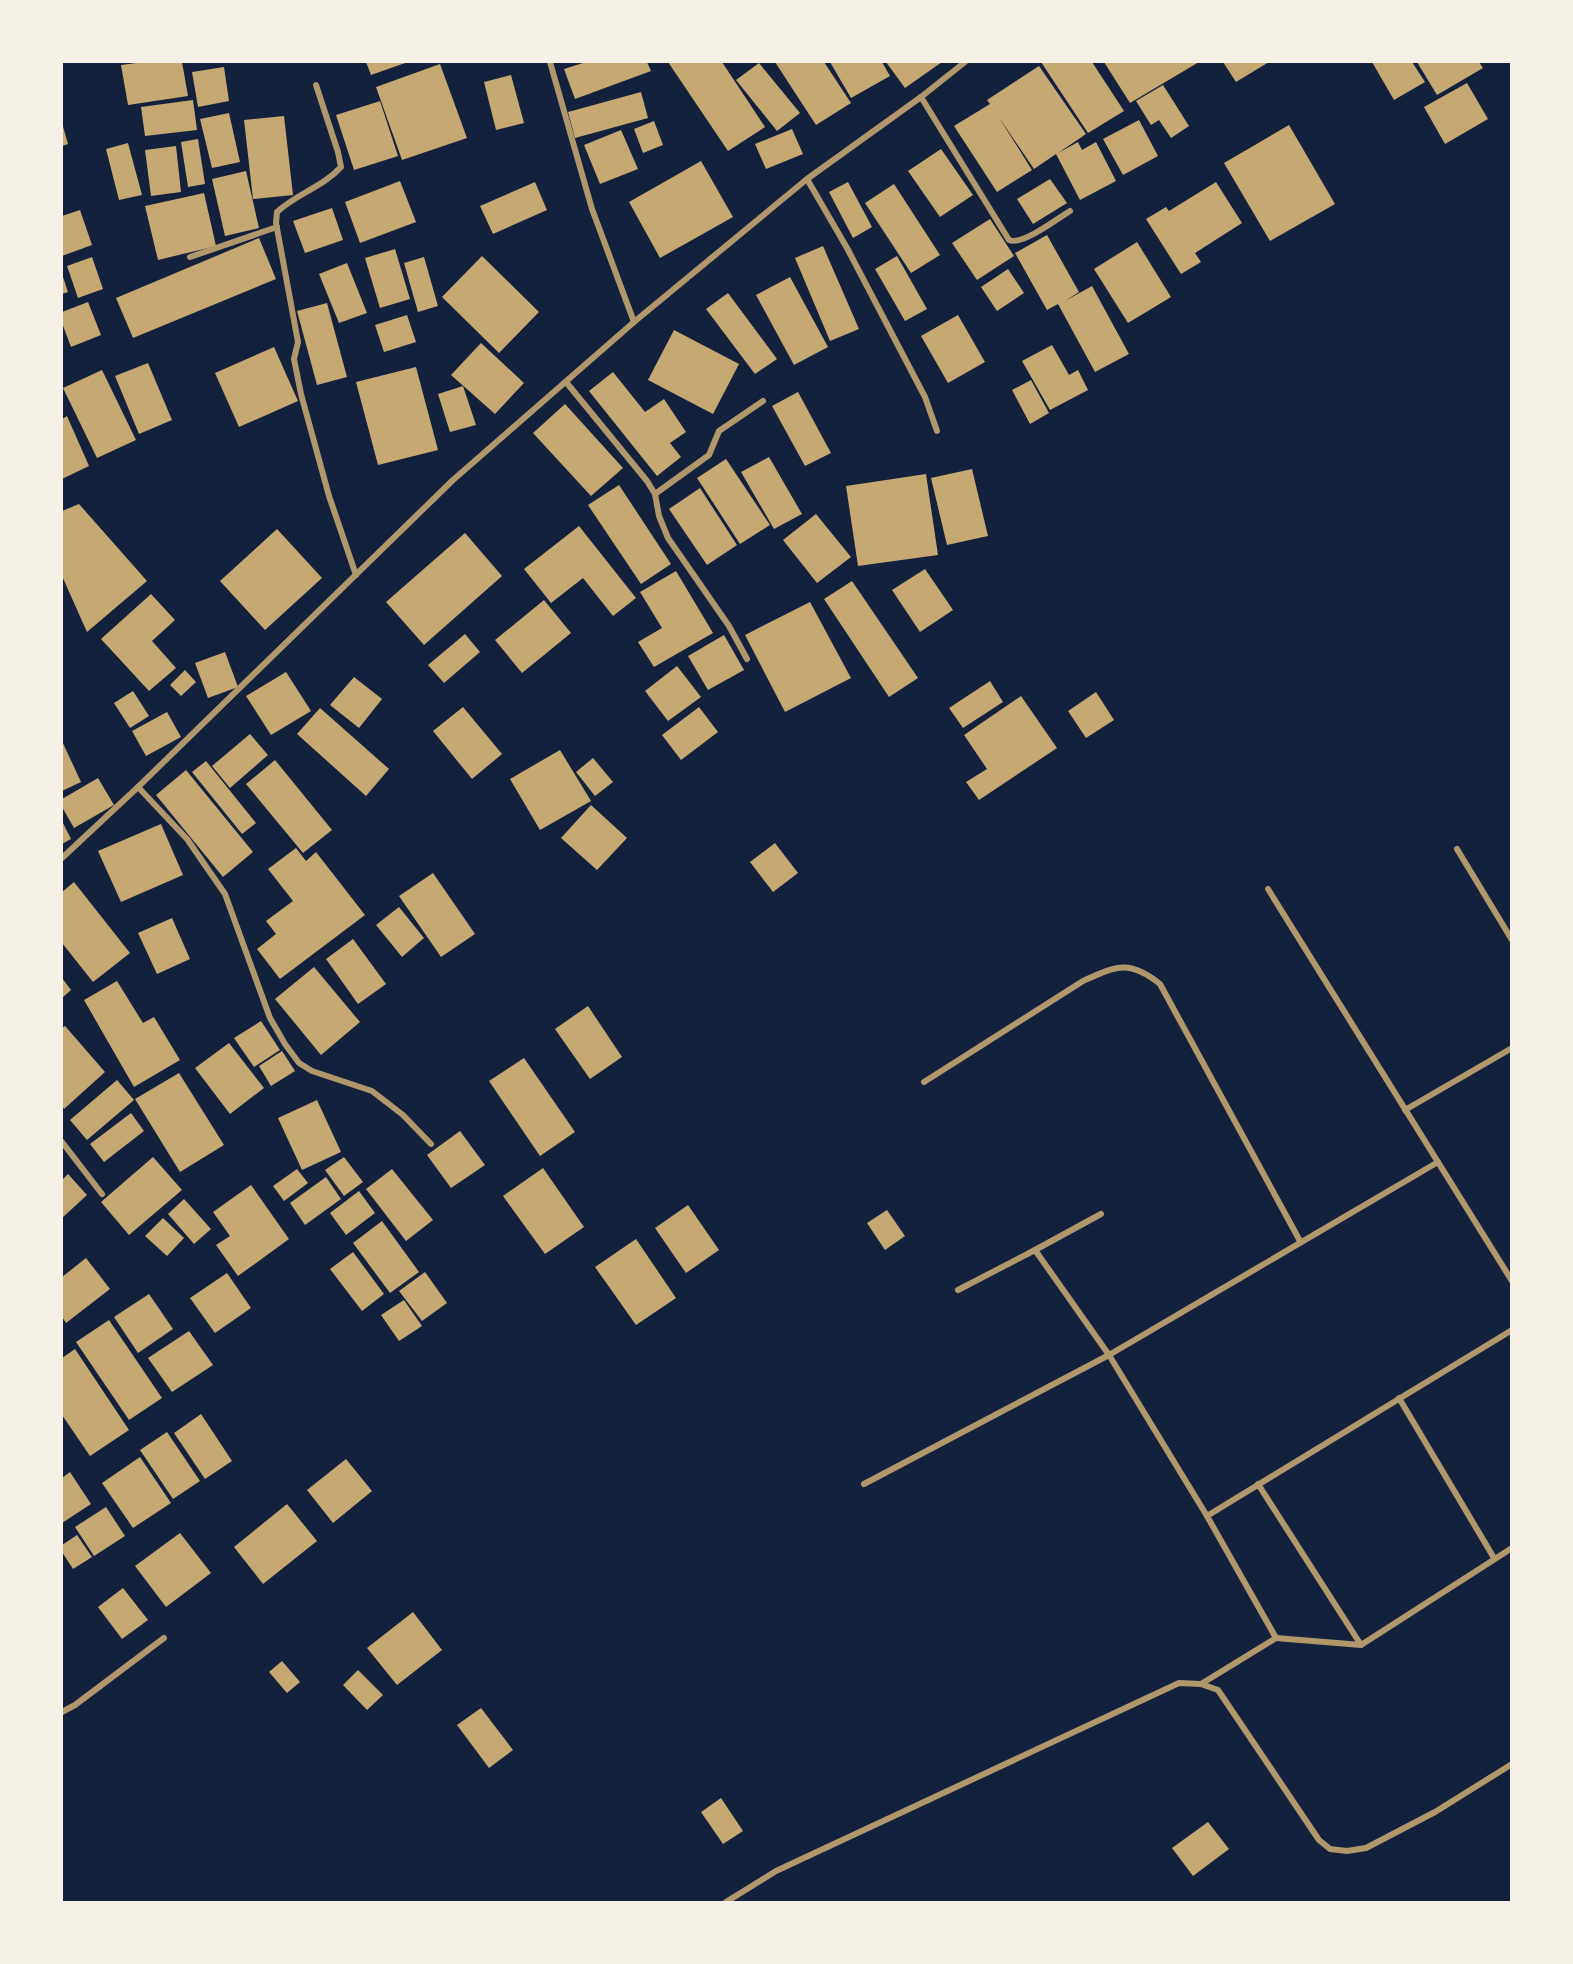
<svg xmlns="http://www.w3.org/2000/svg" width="1573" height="1964" viewBox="0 0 1573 1964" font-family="'IBM Plex Sans',sans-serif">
<rect width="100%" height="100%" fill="#14213d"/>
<!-- building -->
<g fill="#c6a872">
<polygon points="144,62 182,62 188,96 128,105 121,65"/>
<polygon points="366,62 408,62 371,75"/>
<polygon points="586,62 647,62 651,71 575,99 564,69"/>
<polygon points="668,62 722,62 765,127 728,151"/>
<polygon points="775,62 824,62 851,103 816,125"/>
<polygon points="830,62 882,62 890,76 851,98"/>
<polygon points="886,62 942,62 905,88"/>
<polygon points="1041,62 1092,62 1124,111 1088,133"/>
<polygon points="1104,62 1199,62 1130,103"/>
<polygon points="1223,62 1269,62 1236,82"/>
<polygon points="1372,62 1412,62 1425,82 1394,100"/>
<polygon points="1417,62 1479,62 1483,68 1437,95"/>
<polygon points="759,63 800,113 777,131 736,80"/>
<polygon points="440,64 467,138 402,160 376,87"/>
<polygon points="1039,66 1086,134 1058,153 1078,142 1082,150 1096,142 1116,181 1080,200 1056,154 1034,169 998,116 1032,170 997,192 954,126 990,104 987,100"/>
<polygon points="224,67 229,101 198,107 192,72"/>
<polygon points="511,75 524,123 496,130 484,82"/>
<polygon points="1467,83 1488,119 1445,144 1424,107"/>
<polygon points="1163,85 1189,126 1171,138 1159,120 1151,125 1136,101"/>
<polygon points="641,92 648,118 575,138 568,112"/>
<polygon points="193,100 197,130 145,136 141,107"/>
<polygon points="380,101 398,156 354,170 336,115"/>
<polygon points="229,113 240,162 212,168 200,119"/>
<polygon points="284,116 293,195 253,199 244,120"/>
<polygon points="1139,120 1158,156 1123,175 1103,139"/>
<polygon points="654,121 663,145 643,153 634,129"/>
<polygon points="62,123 68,144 62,146"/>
<polygon points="1289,125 1335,204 1270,241 1224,163"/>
<polygon points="792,129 803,154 766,169 755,144"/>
<polygon points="621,130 638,169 600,184 584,145"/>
<polygon points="198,139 205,184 188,187 181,142"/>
<polygon points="128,143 142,195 119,200 106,149"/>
<polygon points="176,146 181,192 151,196 145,150"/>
<polygon points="941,149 973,195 940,217 908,171"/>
<polygon points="701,161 733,217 660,258 629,202"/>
<polygon points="246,171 259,228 225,236 212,179"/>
<polygon points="1050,179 1067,203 1033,224 1017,199"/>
<polygon points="400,181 416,222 360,243 345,202"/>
<polygon points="535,182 547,210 493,234 480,206"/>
<polygon points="848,182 872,227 853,238 829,192"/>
<polygon points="1216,182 1242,223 1195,253 1201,262 1181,274 1146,219 1166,207 1169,211"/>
<polygon points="894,184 940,255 911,273 865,203"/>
<polygon points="204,193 216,246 158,260 145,206"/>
<polygon points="332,208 343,240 305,253 293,221"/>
<polygon points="80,210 92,245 62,256 62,216"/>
<polygon points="990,219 1014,256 977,280 952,243"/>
<polygon points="1047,235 1079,292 1065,301 1092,286 1129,354 1095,372 1058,304 1047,310 1015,253"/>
<polygon points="259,238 276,279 133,338 116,298"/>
<polygon points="1137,242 1171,297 1128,323 1094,269"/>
<polygon points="823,246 859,329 830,341 795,258"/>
<polygon points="395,249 410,299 380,308 365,258"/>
<polygon points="482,256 539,312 499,353 442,297"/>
<polygon points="897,256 927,309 905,321 875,269"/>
<polygon points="92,257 103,289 78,298 67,266"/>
<polygon points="424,257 438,306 418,312 404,263"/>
<polygon points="347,263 367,313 339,323 319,274"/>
<polygon points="1008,269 1024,293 997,311 981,287"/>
<polygon points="62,274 68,292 62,294"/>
<polygon points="790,277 828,347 794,365 756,295"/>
<polygon points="728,293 777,359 755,374 706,309"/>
<polygon points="88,302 101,335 71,347 62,323 62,312"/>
<polygon points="327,303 347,377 317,385 297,311"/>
<polygon points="407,315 416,342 384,352 375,325"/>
<polygon points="958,315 985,362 948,383 921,336"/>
<polygon points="674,330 739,364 713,414 648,380"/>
<polygon points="481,343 524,383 495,414 451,375"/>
<polygon points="1052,345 1069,375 1078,370 1088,390 1050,410 1022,361"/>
<polygon points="274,347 298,401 239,427 215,373"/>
<polygon points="148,363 172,420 139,434 115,376"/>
<polygon points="416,367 438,450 378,465 356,382"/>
<polygon points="102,370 136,440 97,458 63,388"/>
<polygon points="613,372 645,412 664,399 686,432 670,443 681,457 657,476 589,391"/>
<polygon points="1031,380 1049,413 1030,424 1012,390"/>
<polygon points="463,386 476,425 450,432 438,394"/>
<polygon points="798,392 831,453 805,466 772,406"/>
<polygon points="565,404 623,468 591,496 533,433"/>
<polygon points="67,416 89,466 62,479 62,419"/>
<polygon points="769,457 802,514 774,529 741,472"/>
<polygon points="726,459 770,525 740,544 697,478"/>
<polygon points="972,469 988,536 947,545 931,478"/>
<polygon points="926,474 938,555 858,566 846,486"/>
<polygon points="619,485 671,564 641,584 588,505"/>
<polygon points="700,488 737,545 707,565 669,509"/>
<polygon points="79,504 147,581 87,632 62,576 62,511"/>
<polygon points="816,514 851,557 817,583 783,540"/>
<polygon points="579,526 636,598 613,616 583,578 551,603 524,569"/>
<polygon points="277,529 322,578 265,630 220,581"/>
<polygon points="465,533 502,576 424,645 386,602"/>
<polygon points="925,569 953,610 920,632 892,590"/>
<polygon points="676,571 713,633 654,667 638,642 662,628 640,592"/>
<polygon points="852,581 918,678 889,697 824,599"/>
<polygon points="151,594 175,620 152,641 176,668 149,691 101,639"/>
<polygon points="544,600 571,633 522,673 495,640"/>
<polygon points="810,602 851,678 785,712 745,635"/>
<polygon points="465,634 480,652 444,683 428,665"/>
<polygon points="724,635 744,670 708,690 688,656"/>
<polygon points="225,652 238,687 208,698 195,663"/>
<polygon points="677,666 701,697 668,721 645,691"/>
<polygon points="185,670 196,682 181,696 170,685"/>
<polygon points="286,672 311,711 271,735 246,696"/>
<polygon points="354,677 382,699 359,728 330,705"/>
<polygon points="990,681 1003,702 963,728 949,708"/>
<polygon points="133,691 149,716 130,728 114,703"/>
<polygon points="1096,692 1114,720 1086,738 1068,711"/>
<polygon points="1021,696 1057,748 979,800 966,782 987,769 964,735"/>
<polygon points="463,707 502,754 472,779 433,731"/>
<polygon points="699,707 718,732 681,760 662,735"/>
<polygon points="320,708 389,769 366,796 297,734"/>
<polygon points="167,712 181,737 146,756 132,731"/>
<polygon points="250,734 268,755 230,788 212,766"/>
<polygon points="62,741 81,782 62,791"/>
<polygon points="560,750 591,801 540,830 510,779"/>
<polygon points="593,758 613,782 595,796 576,772"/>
<polygon points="275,760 332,830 303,853 246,784"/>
<polygon points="206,761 256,823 242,834 192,772"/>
<polygon points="186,770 253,852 223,877 156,795"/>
<polygon points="98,778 114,805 74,828 62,807 62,799"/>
<polygon points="591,805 627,838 597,870 561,838"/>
<polygon points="62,821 71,839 62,844"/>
<polygon points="161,824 183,875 121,902 98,851"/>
<polygon points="775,843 798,873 773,892 750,862"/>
<polygon points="296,848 306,861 316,852 365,915 280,979 257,949 276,934 266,921 293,901 268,869"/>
<polygon points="433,873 475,934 441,957 399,896"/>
<polygon points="74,882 130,953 93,982 62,943 62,892"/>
<polygon points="399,907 424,938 402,957 376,925"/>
<polygon points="172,918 190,959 157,974 138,933"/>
<polygon points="353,939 386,984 358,1004 326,959"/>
<polygon points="314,967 360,1022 321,1055 275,999"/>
<polygon points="62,978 71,990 62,998"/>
<polygon points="117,981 143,1023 154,1017 180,1060 134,1087 84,1000"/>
<polygon points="588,1006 622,1057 590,1079 555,1029"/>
<polygon points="261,1021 280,1050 254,1067 234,1038"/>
<polygon points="65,1026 105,1072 64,1109 62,1106 62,1028"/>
<polygon points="229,1043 264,1088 230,1114 195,1068"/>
<polygon points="282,1051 295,1071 271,1086 259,1066"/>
<polygon points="524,1058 575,1132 540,1156 489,1081"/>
<polygon points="179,1073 224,1145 180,1172 135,1099"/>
<polygon points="117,1080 134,1100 87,1140 70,1120"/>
<polygon points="317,1100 341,1152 302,1170 278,1118"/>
<polygon points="131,1113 144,1131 104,1162 90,1144"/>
<polygon points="460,1131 485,1165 451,1188 427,1155"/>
<polygon points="153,1157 182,1190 129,1235 101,1202"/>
<polygon points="344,1157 363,1182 344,1196 325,1170"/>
<polygon points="543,1168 584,1227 545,1254 503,1196"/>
<polygon points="297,1169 308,1183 284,1201 273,1186"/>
<polygon points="392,1169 433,1220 406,1241 366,1189"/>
<polygon points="68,1174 87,1195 62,1218 62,1180"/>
<polygon points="326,1177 341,1199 305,1225 290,1203"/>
<polygon points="251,1185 289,1239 238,1276 216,1245 230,1236 213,1212"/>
<polygon points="359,1191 375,1213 346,1235 330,1213"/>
<polygon points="184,1199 211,1229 194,1244 168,1214"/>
<polygon points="688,1205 719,1250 686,1273 655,1228"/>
<polygon points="887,1210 905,1236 885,1250 867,1223"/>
<polygon points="163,1218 184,1238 167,1256 145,1236"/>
<polygon points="382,1221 419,1272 390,1293 353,1243"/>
<polygon points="636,1239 676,1298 636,1325 595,1267"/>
<polygon points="353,1252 384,1294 362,1311 330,1269"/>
<polygon points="86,1258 110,1289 66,1323 62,1317 62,1277"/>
<polygon points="425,1272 447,1303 422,1321 399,1291"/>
<polygon points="227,1273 251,1308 215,1333 190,1298"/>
<polygon points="149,1294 173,1329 138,1353 114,1317"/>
<polygon points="404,1300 422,1326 399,1341 381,1315"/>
<polygon points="109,1320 162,1398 129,1420 76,1342"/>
<polygon points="189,1331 213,1365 172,1392 148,1358"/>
<polygon points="75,1349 129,1430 90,1456 62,1415 62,1358"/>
<polygon points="201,1414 232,1461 205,1479 174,1433"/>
<polygon points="167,1432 200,1481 173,1499 140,1450"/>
<polygon points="140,1457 171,1503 133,1528 102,1483"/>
<polygon points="346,1459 372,1491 333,1523 307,1490"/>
<polygon points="70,1472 91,1504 62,1523 62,1478"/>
<polygon points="287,1504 317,1541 263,1584 234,1547"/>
<polygon points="106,1507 125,1536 94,1556 75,1527"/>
<polygon points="180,1533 211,1573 166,1607 135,1566"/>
<polygon points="77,1535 92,1557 73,1569 62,1552 62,1545"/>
<polygon points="123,1588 148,1620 122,1639 98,1607"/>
<polygon points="413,1612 442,1650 397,1685 367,1648"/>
<polygon points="282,1661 300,1682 287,1693 269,1672"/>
<polygon points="358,1670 383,1695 367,1710 343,1685"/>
<polygon points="481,1708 513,1750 489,1768 457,1725"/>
<polygon points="721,1798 743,1831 723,1844 701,1812"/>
<polygon points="1208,1822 1229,1849 1193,1876 1172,1848"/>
</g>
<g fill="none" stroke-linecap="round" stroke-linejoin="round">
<!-- minor -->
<g stroke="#b1986c" stroke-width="6">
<polyline points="550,62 592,209 634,322"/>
<path d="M316 85 338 152 341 167C323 187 296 194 277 212L276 223 298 342 294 359 301 394 329 496 356 575"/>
<path d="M921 97 1009 240C1022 246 1057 219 1070 211"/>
<polyline points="807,179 847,248 925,397 937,431"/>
<polyline points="190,257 277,227"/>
<polyline points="566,382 647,481 655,494 659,516 668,538 729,626 747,659"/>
<polyline points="655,494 709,455 719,431 763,401"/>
<polyline points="138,787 187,839 225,894 270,1018 285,1044 299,1063 312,1071 372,1091 403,1115 431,1144"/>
<polyline points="1457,849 1512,940"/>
<polyline points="62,858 138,787 453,480 634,322 807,179 921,97 965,62"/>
<polyline points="1268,889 1512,1281"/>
<path d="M924 1082 1083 981C1116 966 1129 959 1160 984L1300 1241"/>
<polyline points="1405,1110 1512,1048"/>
<polyline points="62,1142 102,1194"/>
<polyline points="1035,1250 1101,1214"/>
<polyline points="958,1290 1035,1250 1109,1355 1207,1516 1276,1638"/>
<polyline points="1399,1398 1494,1558"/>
<polyline points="864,1484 1109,1355 1438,1162"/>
<polyline points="1258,1484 1361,1645"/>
<polyline points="1207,1516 1512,1330"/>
<polyline points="1201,1684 1276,1638 1361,1645 1512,1548"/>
<polyline points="62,1712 75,1705 164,1638"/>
<polyline points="726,1902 776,1871 1179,1683 1201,1684 1218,1690 1319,1840 1330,1849 1347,1851 1366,1848 1435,1812 1512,1764"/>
</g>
</g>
<!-- border -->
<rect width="1573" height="1964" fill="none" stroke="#f6f1e7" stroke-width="126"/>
</svg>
